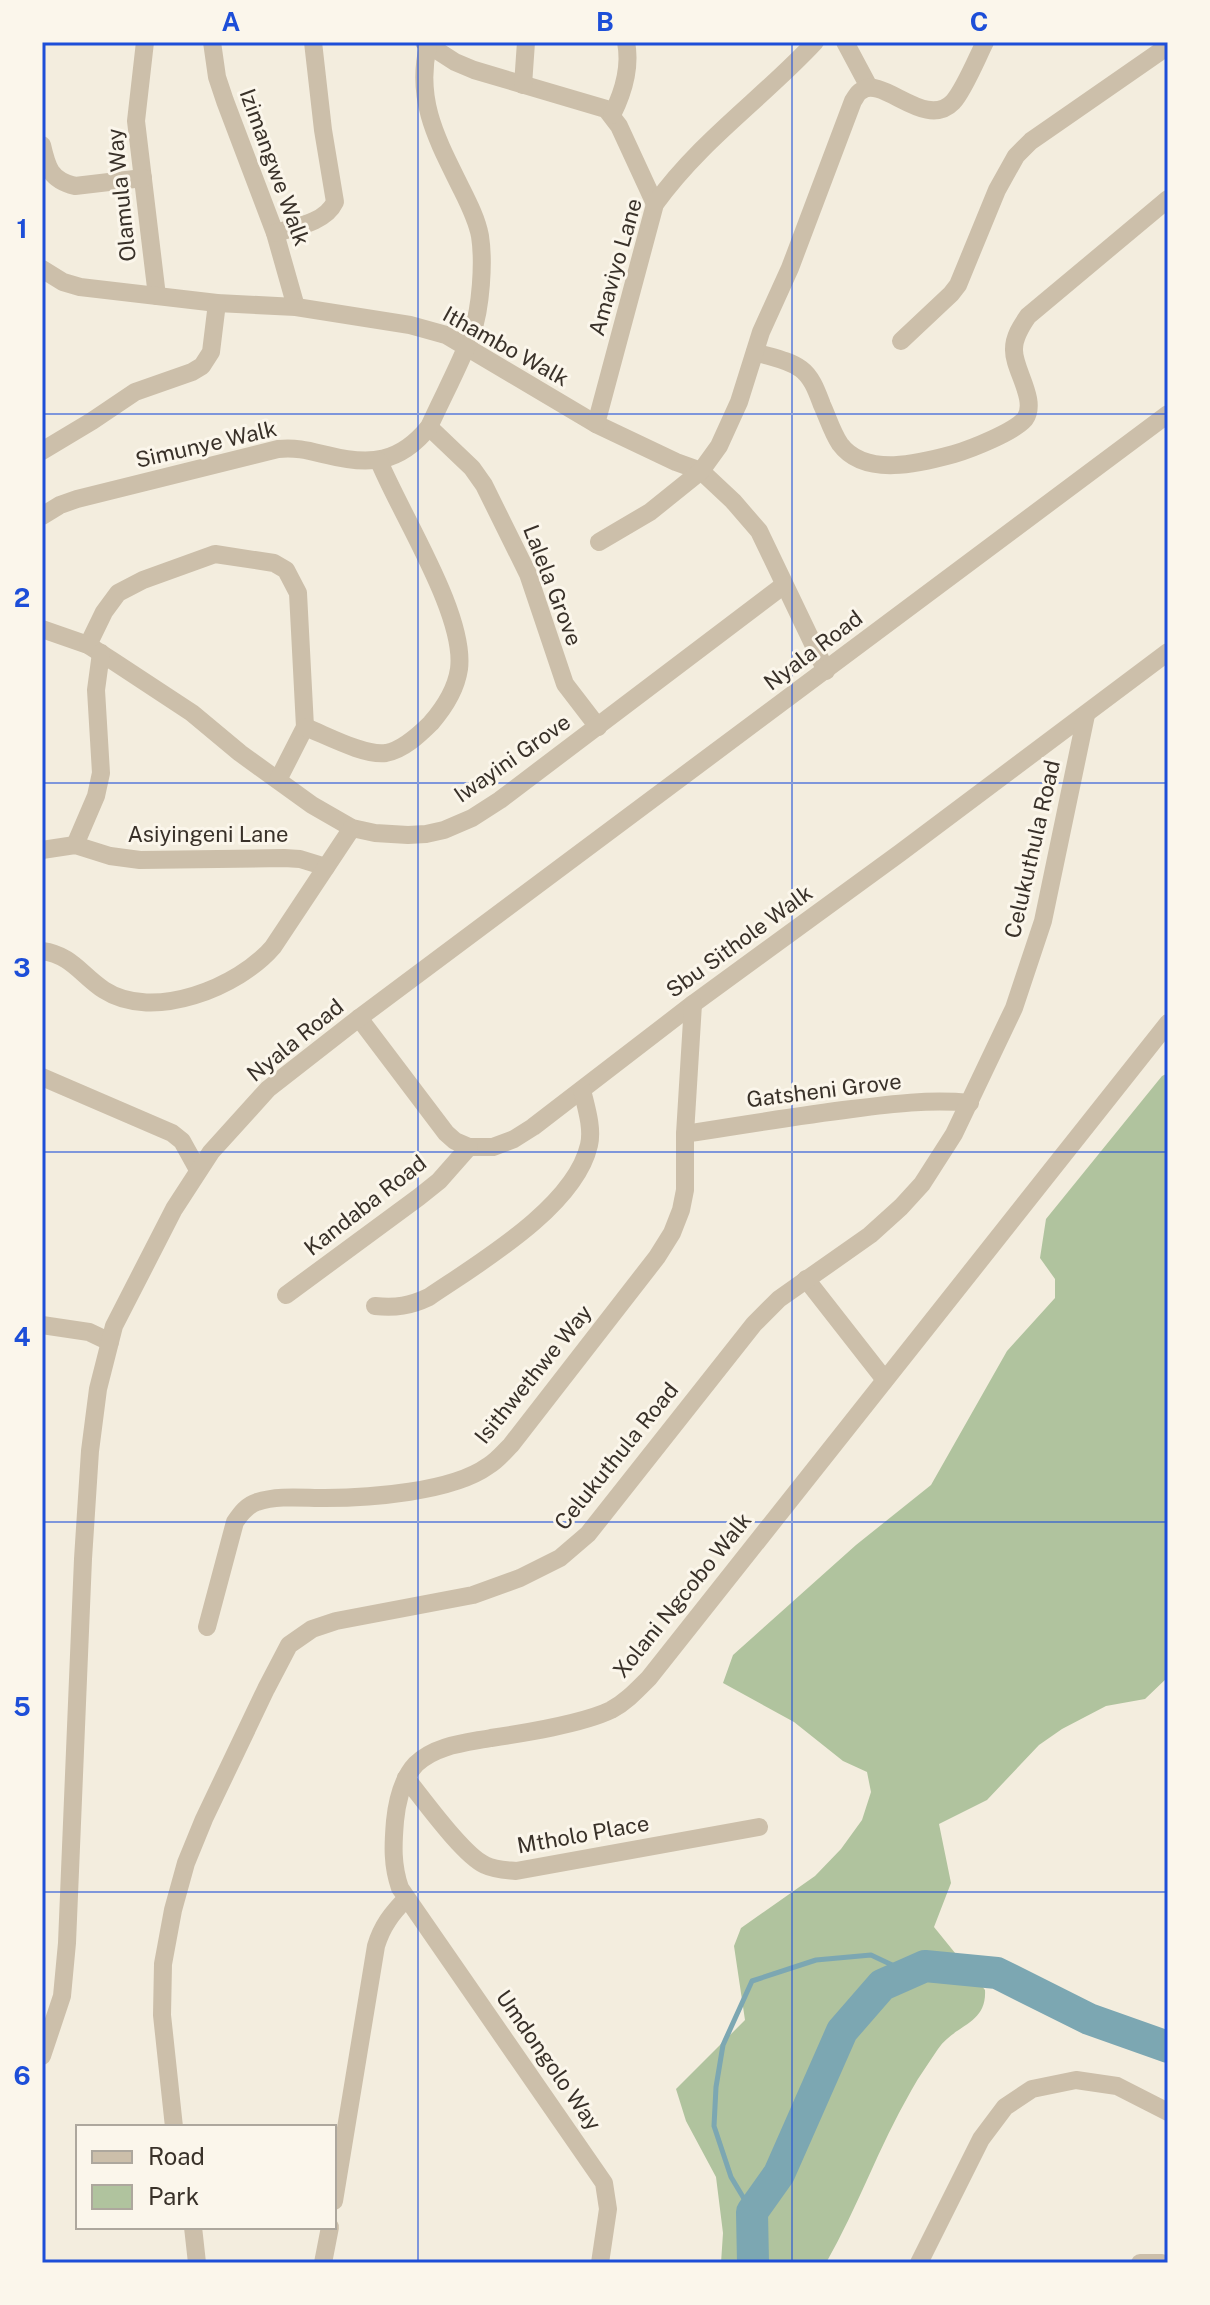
<svg xmlns="http://www.w3.org/2000/svg" width="1210" height="2305" viewBox="0 0 1210 2305" font-family="'Public Sans',sans-serif">
<rect width="100%" height="100%" fill="#f3edde"/>
<!-- green -->
<path fill="#b0c39e" d="M1168 1073V1677L1145 1699 1106 1706 1062 1729 1039 1745 987 1800 939 1824 951 1883 934 1927 985 1990C987 2025 955 2024 938 2049 929 2063 919 2076 911 2091 879 2146 858 2207 826 2263H721L723 2233 716 2177 686 2121 676 2089 745 2020 734 1946 741 1928 815 1876 841 1849 862 1820 871 1792 867 1772 843 1761 794 1722 723 1683 733 1655 856 1545 931 1485 1007 1351 1055 1298V1279L1040 1258 1046 1219 1162 1076Z"/>
<g fill="none" stroke-linecap="round" stroke-linejoin="round">
<!-- stream -->
<polyline stroke="#7ca7b2" stroke-width="5" points="752,2212 731,2177 714,2126 716,2087 723,2045 752,1981 816,1960 871,1955 909,1973"/>
<!-- river -->
<polyline stroke="#7ca7b2" stroke-width="32" points="753,2263 752,2212 779,2174 842,2031 882,1985 925,1966 997,1973 1089,2019 1168,2047"/>
<!-- minor -->
<g stroke="#ccbfaa" stroke-width="18">
<polyline points="145,42 136,121 157,296"/>
<polyline points="212,42 217,77 225,101 275,233 296,307"/>
<polyline points="424,42 455,62 474,70 606,109 619,126 655,204"/>
<polyline points="845,42 869,87"/>
<polyline points="523,85 526,42"/>
<path d="M612 115C623 93 631 67 626 42"/>
<path d="M42 145C47 167 50 180 75 186L143 178"/>
<path d="M275 233C295 227 325 223 335 202L323 130 313 42"/>
<polyline points="42,269 63,282 80,287 217,303 296,307 410,325 446,335 596,424 676,462 701,471 733,501 759,531 826,671"/>
<polyline points="901,341 951,294 958,285 997,190 1016,156 1031,141 1057,123 1168,46"/>
<path d="M755 352C770 357 789 360 801 369 812 377 817 392 822 405 828 418 832 432 840 444 865 478 921 463 954 454 971 449 1014 432 1025 419 1038 400 1013 369 1014 349 1014 337 1021 326 1028 316L1168 199"/>
<path d="M596 424 655 204C701 140 763 98 815 42"/>
<polyline points="429,427 472,468 484,485 528,574 565,684 598,727"/>
<polyline points="42,451 92,421 135,392 192,372 202,366 211,352 217,303"/>
<path d="M42 516 60 505 77 499 278 449C297 447 310 451 327 455 370 466 400 463 429 427 443 396 460 365 472 333 481 308 484 262 480 236 477 220 469 204 462 190 438 141 415 102 428 46"/>
<path d="M599 542 650 512 701 471 719 446 739 402 761 332 790 268 853 101C856 97 857 93 861 91 882 74 925 131 953 102 964 90 977 58 985 42"/>
<polyline points="42,629 88,645 113,661 192,713 240,753 312,805 352,828 375,833 408,835 426,834 444,830 472,818 500,800 784,585"/>
<polyline points="88,645 104,612 118,593 143,580 215,554 274,563 286,570 298,593 305,727 278,780"/>
<path d="M305 727C326 735 364 756 386 753 403 750 419 735 431 723 444 708 456 689 459 669 466 615 401 515 379 461"/>
<polyline points="75,845 96,796 101,773 96,690 101,653"/>
<polyline points="42,850 75,845 110,856 140,860 284,858 300,859 326,867"/>
<path d="M42 951C72 955 81 975 104 990 153 1022 239 987 273 947L352 828"/>
<polyline points="359,1018 446,1133 455,1141 469,1147 493,1147 514,1139 533,1127 693,1004 900,853 1168,652"/>
<polyline points="42,1077 172,1133 182,1141 198,1170"/>
<path d="M685 1134C741 1125 796 1116 852 1109 891 1104 930 1099 970 1103"/>
<polyline points="806,1279 885,1380"/>
<polyline points="286,1295 419,1197 439,1181 469,1147"/>
<path d="M375 1306C396 1308 410 1306 429 1297 479 1263 575 1207 589 1145 593 1128 586 1107 582 1090"/>
<polyline points="42,1325 89,1332 110,1342"/>
<path d="M207 1627 235 1522C241 1513 247 1505 257 1502 278 1495 303 1498 325 1498 369 1498 452 1492 488 1466 497 1461 504 1452 511 1445L657 1257 672 1233 681 1210 685 1190V1134L693 1004"/>
<path d="M406 1778C423 1799 463 1855 485 1865 495 1870 506 1870 516 1871L759 1827"/>
<polyline points="42,2056 62,1996 67,1943 83,1559 90,1451 98,1389 114,1326 174,1209 211,1152 268,1089 359,1018 1168,414"/>
<polyline points="174,2127 162,2015 163,1964 173,1910 186,1863 204,1819 266,1689 289,1645 312,1629 336,1621 473,1595 520,1578 560,1558 588,1534 754,1324 779,1299 870,1235 901,1207 922,1184 954,1134 1014,1008 1043,921 1086,715"/>
<path d="M334 2201 376 1946C382 1926 392 1913 406 1899"/>
<polyline points="193,2227 197,2263"/>
<polyline points="323,2263 330,2227"/>
<path d="M600 2263 608 2209 604 2183 400 1888C392 1865 393 1845 395 1821 397 1801 402 1779 416 1764 436 1745 465 1743 491 1738 524 1733 582 1724 611 1710 626 1702 637 1690 649 1678L1168 1023"/>
<polyline points="919,2263 981,2139 1005,2107 1032,2089 1076,2080 1117,2086 1168,2112"/>
<polyline points="1140,2263 1162,2263"/>
</g>
</g>
<!-- grid -->
<path fill="none" stroke="#1d4ed8" stroke-width="2" stroke-opacity="0.55" d="M418 42V2263M792 42V2263M42 414H1168M42 783H1168M42 1152H1168M42 1522H1168M42 1892H1168"/>
<g text-anchor="middle" stroke-width="6" stroke-linejoin="round" paint-order="stroke">
<!-- street labels -->
<g font-size="22" fill="#393129" stroke="#fbf6eb">
<text transform="translate(275 167) rotate(70)" y="8">Izimangwe Walk</text>
<text transform="translate(121 195) rotate(-96)" y="8">Olamula Way</text>
<text transform="translate(615 267) rotate(-74)" y="8">Amaviyo Lane</text>
<text transform="translate(506 346) rotate(29)" y="8">Ithambo Walk</text>
<text transform="translate(206 444) rotate(-13)" y="8">Simunye Walk</text>
<text transform="translate(553 585) rotate(69)" y="8">Lalela Grove</text>
<text transform="translate(813 650) rotate(-37)" y="8">Nyala Road</text>
<text transform="translate(512 758) rotate(-35)" y="8">Iwayini Grove</text>
<text x="208" y="842">Asiyingeni Lane</text>
<text transform="translate(1032 849) rotate(-77)" y="8">Celukuthula Road</text>
<text transform="translate(739 941) rotate(-36)" y="8">Sbu Sithole Walk</text>
<text transform="translate(295 1040) rotate(-39)" y="8">Nyala Road</text>
<text transform="translate(824 1090) rotate(-7)" y="8">Gatsheni Grove</text>
<text transform="translate(365 1205) rotate(-38)" y="8">Kandaba Road</text>
<text transform="translate(533 1374) rotate(-51)" y="8">Isithwethwe Way</text>
<text transform="translate(616 1456) rotate(-51)" y="8">Celukuthula Road</text>
<text transform="translate(682 1595) rotate(-51)" y="8">Xolani Ngcobo Walk</text>
<text transform="translate(583 1834) rotate(-10)" y="8">Mtholo Place</text>
<text transform="translate(549 2060) rotate(55)" y="8">Umdongolo Way</text>
</g>
</g>
<!-- border -->
<rect width="1210" height="2305" fill="none" stroke="#fbf6eb" stroke-width="88"/>
<!-- legend -->
<rect x="76" y="2125" width="260" height="104" fill="#fbf6eb" stroke="#ada79d" stroke-width="2"/>
<rect x="92" y="2151" width="40" height="12" fill="#ccbfaa" stroke="#ada79d" stroke-width="2"/>
<text x="148" y="2165" font-size="24" fill="#393129">Road</text>
<rect x="92" y="2185" width="40" height="24" fill="#b0c39e" stroke="#ada79d" stroke-width="2"/>
<text x="148" y="2205" font-size="24" fill="#393129">Park</text>
<rect x="44" y="44" width="1122" height="2217" fill="none" stroke="#1d4ed8" stroke-width="3"/>
<g font-size="26" text-anchor="middle" font-weight="bold" fill="#1d4ed8">
<text x="231" y="31">A</text>
<text x="605" y="31">B</text>
<text x="979" y="31">C</text>
<text x="22" y="238">1</text>
<text x="22" y="607">2</text>
<text x="22" y="977">3</text>
<text x="22" y="1346">4</text>
<text x="22" y="1716">5</text>
<text x="22" y="2085">6</text>
</g>
</svg>
